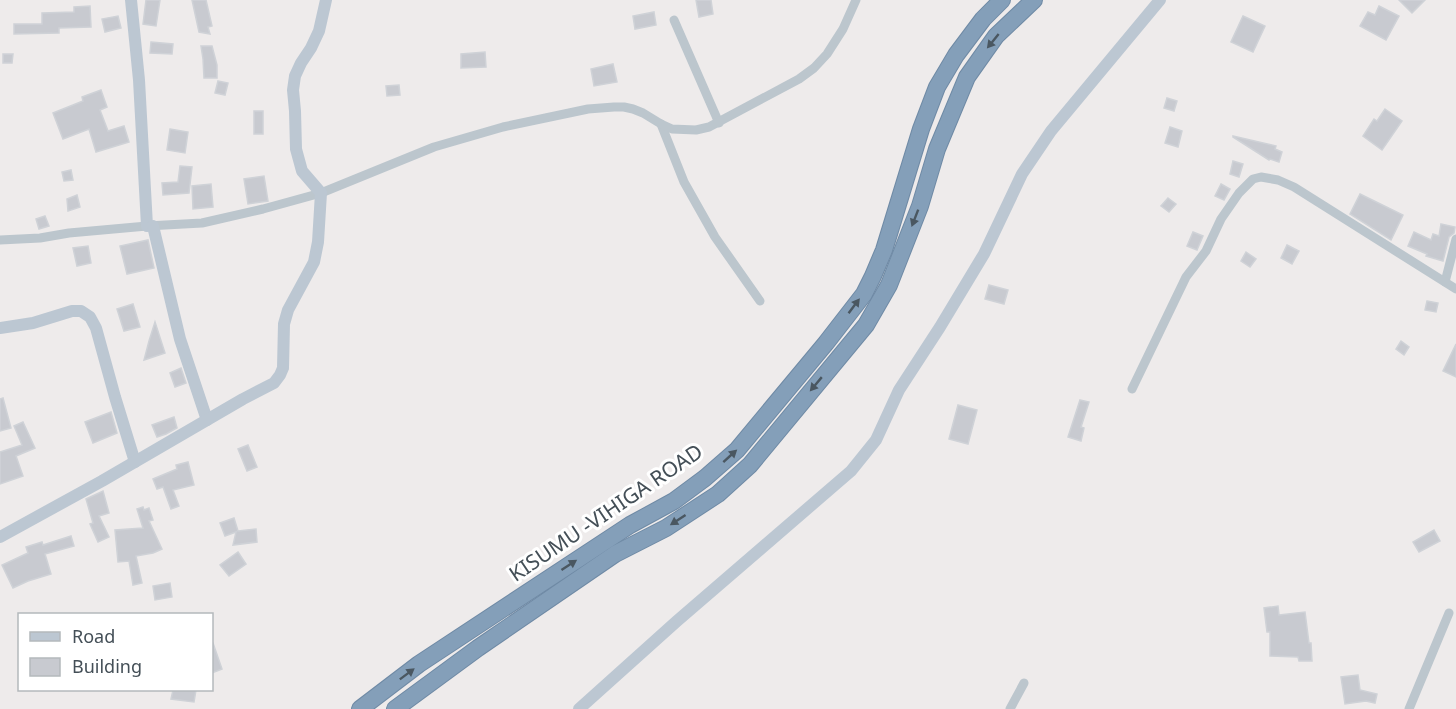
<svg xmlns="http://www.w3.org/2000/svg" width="1456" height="709" viewBox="0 0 1456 709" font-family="'Noto Sans',sans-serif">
<rect width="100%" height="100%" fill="#eeebeb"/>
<!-- building -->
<g fill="#c8cad0" stroke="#cfd2d7" stroke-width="1.5">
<polygon points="146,0 160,0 156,26 143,24"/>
<polygon points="192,0 206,0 212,26 208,27 210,34 199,32"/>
<polygon points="696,0 711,0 713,14 699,17"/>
<polygon points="1399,0 1425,0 1412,13"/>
<polygon points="90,6 91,27 59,28 59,33 14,34 14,24 42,24 42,13 74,12 74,7"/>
<polygon points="1379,6 1399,16 1386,40 1360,26 1368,12 1375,15"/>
<polygon points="654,12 656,25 635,29 633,16"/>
<polygon points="118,16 121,28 105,32 102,19"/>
<polygon points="1243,16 1265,26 1253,52 1231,42"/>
<polygon points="151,42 173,44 172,54 150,53"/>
<polygon points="201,46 212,46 217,65 217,78 204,78 203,59"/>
<polygon points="485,52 486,67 461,68 461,54"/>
<polygon points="3,54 13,54 12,63 3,63"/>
<polygon points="613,64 617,82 594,86 591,69"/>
<polygon points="218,81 228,83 225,95 215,93"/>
<polygon points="399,85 400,95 387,96 386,86"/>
<polygon points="101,90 107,107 100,110 108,131 124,126 129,142 96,152 89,129 63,139 53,113 83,101 82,97"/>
<polygon points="1167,98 1177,101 1174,111 1164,108"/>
<polygon points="1385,109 1402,121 1382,150 1363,136 1374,119 1377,121"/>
<rect x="254" y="111" width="9" height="23"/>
<polygon points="1170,127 1182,131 1178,147 1165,143"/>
<polygon points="170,129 188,132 185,153 167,150"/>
<polygon points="1233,136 1276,146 1275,149 1282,152 1279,162 1270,159 1269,160 1233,137"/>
<polygon points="1233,161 1243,164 1239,177 1230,174"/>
<polygon points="180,166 192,167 189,193 163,195 162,183 178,182"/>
<polygon points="71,170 73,180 64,181 62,172"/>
<polygon points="264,176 268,201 248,204 244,179"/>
<polygon points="211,184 213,207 193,209 192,186"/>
<polygon points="1221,184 1230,189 1224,200 1215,196"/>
<polygon points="1360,194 1403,215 1391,240 1350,214"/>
<polygon points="77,195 80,207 68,211 67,199"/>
<polygon points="1168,198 1176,204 1169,212 1161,206"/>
<polygon points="45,216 49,226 39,229 36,219"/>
<polygon points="1441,224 1455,227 1454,233 1449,237 1443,261 1426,256 1427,254 1408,246 1414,232 1431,240 1433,234 1439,236"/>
<polygon points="1193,232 1203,236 1197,250 1187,246"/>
<polygon points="148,240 154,268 127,274 120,246"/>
<polygon points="1287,245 1299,251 1292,264 1281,258"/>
<polygon points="88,246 91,263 77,266 73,248"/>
<polygon points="1246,252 1256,259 1250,267 1241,261"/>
<polygon points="989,285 1008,290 1004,304 985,299"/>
<polygon points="1427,301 1438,303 1436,312 1425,310"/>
<polygon points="133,304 140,327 124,331 117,309"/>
<polygon points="155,322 165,353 144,360 149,341"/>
<polygon points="1401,341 1409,347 1404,355 1396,349"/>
<polygon points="1456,344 1456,377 1443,371"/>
<polygon points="181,368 186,383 175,387 170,373"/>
<polygon points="3,398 11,428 0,431 0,399"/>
<polygon points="1080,400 1089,402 1081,427 1084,428 1081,441 1068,437"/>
<polygon points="958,405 977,410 968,444 949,439"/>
<polygon points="111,412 117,433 93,443 85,422"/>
<polygon points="174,417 177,428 166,434 157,437 152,425"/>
<polygon points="23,422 35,448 16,456 23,476 0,484 0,452 22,445 14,426"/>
<polygon points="248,445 257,467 247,471 238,449"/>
<polygon points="188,462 194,485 173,490 179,506 171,509 163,487 157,489 153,479 177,469 176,465"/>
<polygon points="103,491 109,513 99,516 109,537 98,542 90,524 93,523 86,499"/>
<polygon points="143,507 144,510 149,508 153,520 149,521 162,549 153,553 136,556 142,583 133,585 129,561 118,562 115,530 143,528 137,509"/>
<polygon points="234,518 238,531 256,529 257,542 233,545 236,532 225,536 220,523"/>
<polygon points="1434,530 1440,541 1419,552 1413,542"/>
<polygon points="71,536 74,546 45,554 51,574 28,581 13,588 2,565 28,553 26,547 42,542 43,545"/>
<polygon points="238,552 246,564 229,576 220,565"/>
<polygon points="170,583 172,597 155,600 153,586"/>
<polygon points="1278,606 1279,615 1305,612 1309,643 1311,643 1312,661 1299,661 1298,657 1270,656 1270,632 1267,632 1264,608"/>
<polygon points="212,643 213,643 222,669 212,673"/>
<polygon points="1358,675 1360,690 1377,694 1375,703 1366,701 1345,704 1341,677"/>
<polygon points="173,690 196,690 194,702 171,699"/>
</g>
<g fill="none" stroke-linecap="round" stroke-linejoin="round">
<!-- highway casing -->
<g stroke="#6f8aa5" stroke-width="18">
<g id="highway">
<polyline points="360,709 419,664 630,525 674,501 705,478 737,450 826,343 864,294 873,276 884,250 921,129 937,87 956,55 983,19 1002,0"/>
<polyline points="395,709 478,648 615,554 666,528 718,494 750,465 866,325 889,285 920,206 937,149 967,77 996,36 1034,0"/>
</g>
</g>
<!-- street -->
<g stroke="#bcc6cd" stroke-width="9">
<polyline points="674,20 719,123"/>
<polyline points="661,124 684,182 715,237 760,301"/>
<polyline points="0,240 40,238 69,233 147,226 202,223 263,209 321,193 434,147 503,127 588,109 614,107 624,107 633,109 643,113 661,124 672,129 696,130 709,127 799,79 814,68 827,54 843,29 856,0"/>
<polyline points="1445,282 1456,239"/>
<polyline points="1132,389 1186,277 1206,251 1221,219 1239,193 1253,179 1261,177 1278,180 1294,187 1456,289"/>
<polyline points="1010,709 1024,683"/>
<polyline points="1409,709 1449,613"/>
</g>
<!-- secondary -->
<g stroke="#bcc7d2" stroke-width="12">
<polyline points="131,0 139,80 147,226"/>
<polyline points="153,226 180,339 207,420"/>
<polyline points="0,328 33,323 72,311 81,311 90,317 96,328 115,397 135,462"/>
<polyline points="0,537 102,481 243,399 274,383 280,375 283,368 284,324 288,310 314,262 318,242 321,193 302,171 296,149 295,111 293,90 295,76 301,63 311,48 319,31 326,0"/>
<polyline points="579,709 677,621 851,471 876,440 899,390 940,327 984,254 1022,174 1051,131 1160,0"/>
</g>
<!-- highway -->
<use href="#highway" stroke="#849fb9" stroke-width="16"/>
</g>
<!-- one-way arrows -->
<defs><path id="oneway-solid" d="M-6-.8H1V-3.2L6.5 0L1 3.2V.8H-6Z" transform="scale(1.5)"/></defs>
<g fill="#4a5761">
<use href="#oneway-solid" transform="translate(993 41) rotate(129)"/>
<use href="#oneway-solid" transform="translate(915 218) rotate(111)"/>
<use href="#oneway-solid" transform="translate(854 306) rotate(-53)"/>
<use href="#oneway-solid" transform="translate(816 384) rotate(130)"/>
<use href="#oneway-solid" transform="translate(730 456) rotate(-42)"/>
<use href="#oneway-solid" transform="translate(678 520) rotate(147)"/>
<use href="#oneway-solid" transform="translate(569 565) rotate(-33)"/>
<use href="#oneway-solid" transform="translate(407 674) rotate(-37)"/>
</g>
<g text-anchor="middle" stroke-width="6" stroke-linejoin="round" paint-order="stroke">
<!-- street labels -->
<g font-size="21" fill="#444f57" stroke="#fff">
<text transform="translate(606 513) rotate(-34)" y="7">KISUMU -VIHIGA ROAD</text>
</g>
</g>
<!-- legend -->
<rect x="18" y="613" width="195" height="78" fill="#ffffff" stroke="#b4b9bc" stroke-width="1.5"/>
<rect x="30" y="632" width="30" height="9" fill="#bcc7d2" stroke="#b4b9bc" stroke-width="1.5"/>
<text x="72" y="643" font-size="18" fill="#444f57">Road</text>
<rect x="30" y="658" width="30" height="18" fill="#c8cad0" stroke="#b4b9bc" stroke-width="1.5"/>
<text x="72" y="673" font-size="18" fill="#444f57">Building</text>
</svg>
